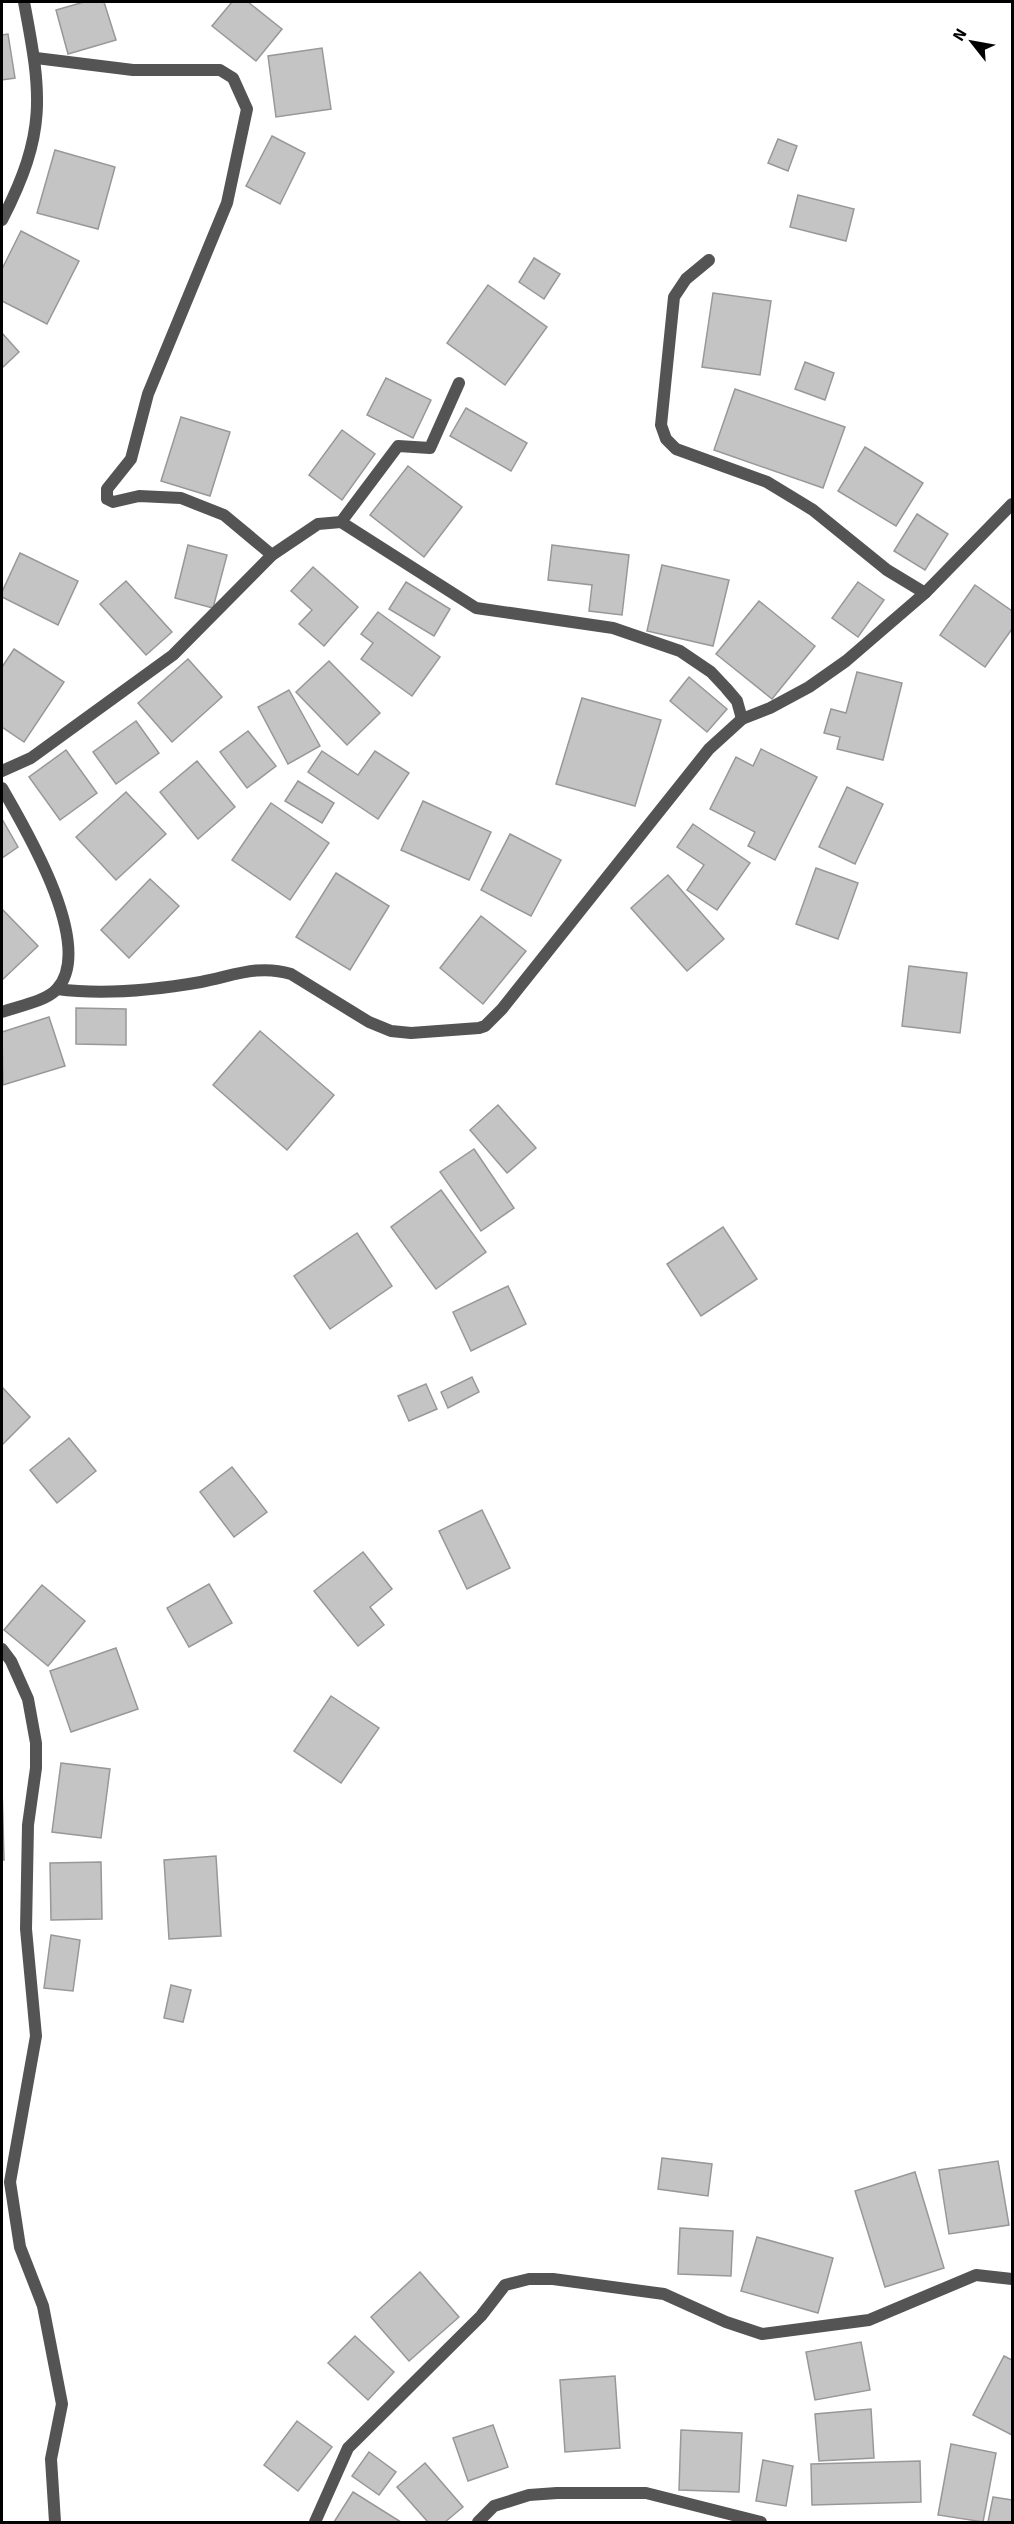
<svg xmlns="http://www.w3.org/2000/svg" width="1014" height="2524" viewBox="0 0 1014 2524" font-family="Signika,sans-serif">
<rect width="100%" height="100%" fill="#fff"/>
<!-- building -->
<g fill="#c4c4c4" stroke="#989898" stroke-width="1.5">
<polygon points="84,2 104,2 116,40 68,54 56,10"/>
<polygon points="232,2 248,2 282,29 256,61 212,26"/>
<polygon points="8,34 15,78 2,80 2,35"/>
<polygon points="322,48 331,109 276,117 268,56"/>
<polygon points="272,136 305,153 280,204 246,186"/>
<polygon points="778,139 797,146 788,171 768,163"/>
<polygon points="55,150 115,167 98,229 37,213"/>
<polygon points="798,195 854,209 846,241 790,227"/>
<polygon points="21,231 79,261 47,324 2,301 2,269"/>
<polygon points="534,258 560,274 544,299 519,282"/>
<polygon points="488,285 547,327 505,385 447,343"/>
<polygon points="713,293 771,301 760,375 702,367"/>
<polygon points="2,333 19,352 2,368"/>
<polygon points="805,362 834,373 825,400 795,389"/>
<polygon points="386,378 431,400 413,438 367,415"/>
<polygon points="735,389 845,427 823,488 714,450"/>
<polygon points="466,408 527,443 511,471 450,436"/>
<polygon points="181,417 230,432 210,496 161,481"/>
<polygon points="342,430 375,454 342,500 309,475"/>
<polygon points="865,447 923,483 896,526 838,491"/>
<polygon points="408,466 462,507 424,557 370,515"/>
<polygon points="917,514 948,534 925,570 894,551"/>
<polygon points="188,545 227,555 213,608 175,598"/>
<polygon points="552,545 629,555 622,615 589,611 592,585 548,580"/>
<polygon points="20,553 78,581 58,625 2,597 2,592"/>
<polygon points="662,565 729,580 713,646 647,631"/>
<polygon points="313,567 358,607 324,646 299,624 312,610 291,591"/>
<polygon points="126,581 172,632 146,655 100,604"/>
<polygon points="406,582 450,609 434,636 389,609"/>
<polygon points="858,582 884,600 858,637 832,618"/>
<polygon points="975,585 1012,611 1012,629 985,667 940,635"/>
<polygon points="759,601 815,646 772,699 716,654"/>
<polygon points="378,612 440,657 412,696 361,659 373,643 361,634"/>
<polygon points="14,649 64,682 24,742 2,727 2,667"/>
<polygon points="188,659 222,697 172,742 138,703"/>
<polygon points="329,661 380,713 347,745 296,692"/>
<polygon points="857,672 902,683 883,760 837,749 840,737 824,733 831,709 846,713"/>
<polygon points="689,677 727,709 707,732 670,701"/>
<polygon points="289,690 320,746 288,764 258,707"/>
<polygon points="582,698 661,720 635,806 556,784"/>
<polygon points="136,721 159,753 116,784 93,752"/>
<polygon points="248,731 276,766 247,788 220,752"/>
<polygon points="761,749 817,777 775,860 748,846 755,832 710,809 736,757 753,766"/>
<polygon points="66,750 97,793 60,820 29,777"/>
<polygon points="322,751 358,775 375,751 409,773 378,819 308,772"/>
<polygon points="197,761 235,807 198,839 160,792"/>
<polygon points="298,781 334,803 322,823 285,801"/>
<polygon points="847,787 883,804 855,864 819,847"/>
<polygon points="126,792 166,834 116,880 76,837"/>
<polygon points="423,801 491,832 469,880 401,850"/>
<polygon points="271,803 329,843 290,900 232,860"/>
<polygon points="2,819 18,847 2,858"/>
<polygon points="693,824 750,863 717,910 687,890 704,865 677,847"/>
<polygon points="510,834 561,860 531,916 481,890"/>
<polygon points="816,868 858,883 838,939 796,924"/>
<polygon points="336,873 389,906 350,970 296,937"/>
<polygon points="668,875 724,939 687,971 631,908"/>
<polygon points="150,879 179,906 129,958 101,930"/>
<polygon points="2,909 38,946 2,980"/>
<polygon points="481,916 526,951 483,1004 440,968"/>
<polygon points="909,966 967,973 960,1033 902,1026"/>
<polygon points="76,1008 126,1009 126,1045 76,1044"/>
<polygon points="49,1017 65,1066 3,1085 2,1032"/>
<polygon points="260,1031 334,1095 287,1150 213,1085"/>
<polygon points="498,1105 536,1148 507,1173 470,1130"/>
<polygon points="474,1149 514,1208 481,1231 440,1172"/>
<polygon points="441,1190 486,1252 436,1289 391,1227"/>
<polygon points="723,1227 757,1279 701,1316 667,1264"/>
<polygon points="357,1233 392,1286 330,1329 294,1276"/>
<polygon points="508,1286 526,1324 471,1351 453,1312"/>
<polygon points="472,1377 479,1392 448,1408 441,1392"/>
<polygon points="426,1384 437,1409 409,1421 398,1396"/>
<polygon points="2,1387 30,1417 2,1445"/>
<polygon points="69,1438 96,1471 57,1503 30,1470"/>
<polygon points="232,1467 267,1512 234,1537 200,1492"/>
<polygon points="482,1510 510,1568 467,1589 439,1531"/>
<polygon points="363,1552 392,1589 370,1607 384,1625 358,1646 314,1591"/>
<polygon points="209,1584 232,1623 189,1647 167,1608"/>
<polygon points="42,1585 85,1621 48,1666 4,1630"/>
<polygon points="116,1648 138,1709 71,1732 50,1671"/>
<polygon points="331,1696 379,1728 341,1783 294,1751"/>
<polygon points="61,1763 110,1769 101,1838 52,1832"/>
<polygon points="2,1787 4,1860 2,1860"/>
<polygon points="216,1856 221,1936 169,1939 164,1860"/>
<polygon points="101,1862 102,1919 51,1920 50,1863"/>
<polygon points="51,1935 80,1940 73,1991 44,1988"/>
<polygon points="171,1985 191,1990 183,2022 164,2018"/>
<polygon points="662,2158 712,2164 708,2196 658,2189"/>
<polygon points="998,2161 1009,2225 949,2234 939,2170"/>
<polygon points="915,2172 944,2268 885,2287 855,2191"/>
<polygon points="680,2228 733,2231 731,2276 678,2274"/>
<polygon points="757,2237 833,2258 818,2313 741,2291"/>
<polygon points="420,2272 459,2317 409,2361 371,2317"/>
<polygon points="355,2336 394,2372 368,2400 328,2363"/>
<polygon points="861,2342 870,2390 815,2400 806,2352"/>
<polygon points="1004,2356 1012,2360 1012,2435 973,2415"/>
<polygon points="615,2376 620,2448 565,2452 560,2380"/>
<polygon points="871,2409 874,2458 819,2461 815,2414"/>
<polygon points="297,2421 332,2447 298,2491 264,2465"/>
<polygon points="493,2425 508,2467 468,2481 453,2438"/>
<polygon points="681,2430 742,2433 739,2492 679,2490"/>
<polygon points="951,2444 996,2453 983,2522 938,2515"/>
<polygon points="369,2452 396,2472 379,2495 352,2476"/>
<polygon points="763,2460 793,2466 786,2506 756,2501"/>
<polygon points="920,2461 921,2502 812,2505 811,2464"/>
<polygon points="425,2463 463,2507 445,2522 428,2522 397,2487"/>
<polygon points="353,2492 401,2522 334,2522"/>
<polygon points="993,2497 1012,2500 1012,2522 988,2522"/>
</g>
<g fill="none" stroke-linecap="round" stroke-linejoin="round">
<!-- street -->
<g stroke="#545454" stroke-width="12">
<polyline points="36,58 133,70 220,70 233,78 247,109 227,203 148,394 131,459 107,489 107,499 113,502 139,496 181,498 224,515 272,555"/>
<path d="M2 220C47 132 42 96 24 2"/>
<polyline points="709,260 686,279 674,297 661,425 666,439 676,449 767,482 813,510 887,570 925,593"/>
<polyline points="341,522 398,446 430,448 459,383"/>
<polyline points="2,771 31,758 173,655 272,555 318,524 341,522 476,608 613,628 680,651 711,672 726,688 737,701 742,719"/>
<path d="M2 788C25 828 96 946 57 989 45 1002 18 1006 2 1012"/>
<path d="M57 989C103 995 155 990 201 982 233 976 258 964 291 974L369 1022 391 1031 411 1033 479 1028 485 1026 502 1009 709 749 742 719 770 708 809 687 846 661 925 593 1012 504"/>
<polyline points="2,1649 11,1661 28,1699 36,1743 36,1768 28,1825 26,1929 36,2036 10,2182 20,2247 43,2306 62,2404 51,2459 55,2522"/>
<polyline points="315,2522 348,2448 481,2316 505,2285 529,2279 553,2279 664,2294 726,2322 762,2334 869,2320 976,2275 1012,2279"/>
<polyline points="478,2522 494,2506 529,2495 557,2493 646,2493 761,2522"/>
</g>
</g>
<!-- border -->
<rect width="1014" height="2524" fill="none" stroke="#000000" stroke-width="6"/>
<!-- north arrow -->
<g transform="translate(972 42) rotate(301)" stroke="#ffffff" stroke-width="4.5" paint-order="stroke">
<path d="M0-4.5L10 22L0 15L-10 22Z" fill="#000000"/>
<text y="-9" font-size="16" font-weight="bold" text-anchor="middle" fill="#000000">N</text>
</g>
</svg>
